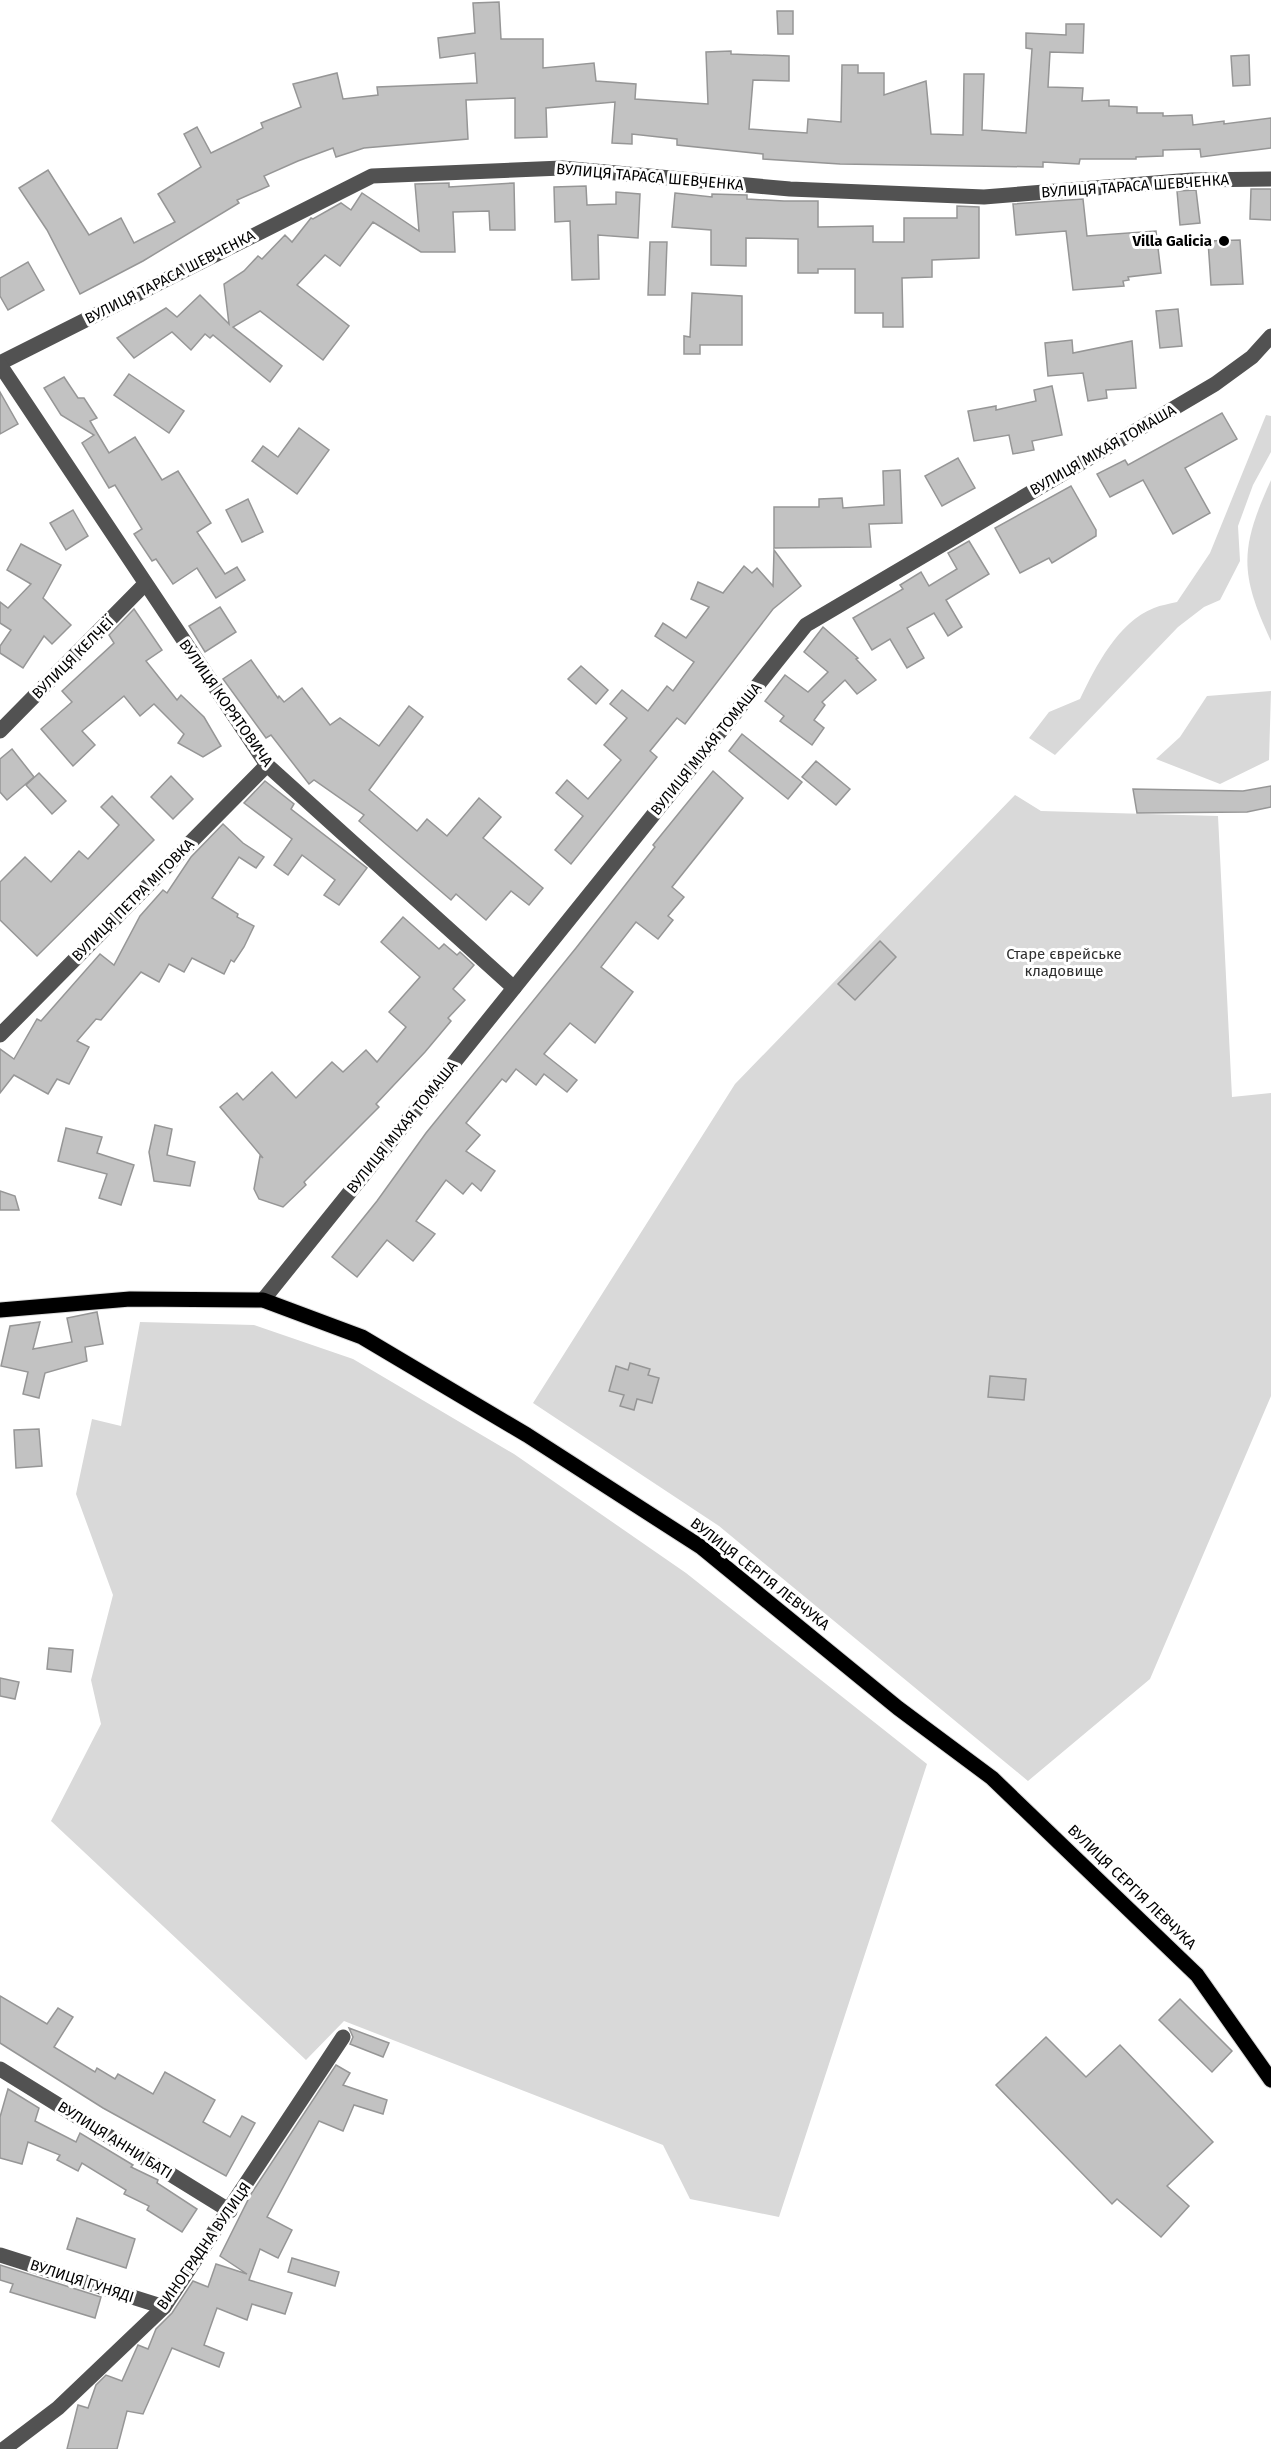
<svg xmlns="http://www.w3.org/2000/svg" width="1271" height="2449" viewBox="0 0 1271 2449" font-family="'Fira Sans',sans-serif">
<rect width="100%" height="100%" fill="#fff"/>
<!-- green -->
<g fill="#d9d9d9">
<path d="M1266 415 1271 416V452L1253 485 1238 526 1240 561 1220 600 1204 607 1178 627 1055 755 1029 738 1049 712 1080 699C1096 666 1118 622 1154 608 1161 605 1169 604 1177 602L1210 553Z"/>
<path d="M1271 480V641C1239 573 1240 548 1271 480Z"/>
<polygon points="1271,691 1269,760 1220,784 1156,759 1180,737 1207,696"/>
<polygon points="1015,795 1041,811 1218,816 1232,1097 1271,1093 1271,1396 1150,1679 1028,1781 719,1526 533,1403 735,1084"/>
<polygon points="140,1322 254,1325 353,1359 514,1454 686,1573 927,1764 779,2217 690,2199 663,2145 344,2021 306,2060 51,1821 101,1724 91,1680 113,1595 76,1494 92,1419 121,1426"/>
</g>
<!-- building -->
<g fill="#c2c2c2" stroke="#969696" stroke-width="1.5">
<polygon points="499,2 501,39 543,39 543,68 594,63 596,81 636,84 635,99 708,104 706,52 731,51 731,54 789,56 789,81 753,80 749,129 807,133 808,119 841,122 842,65 858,65 858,73 884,73 884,95 926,81 931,134 963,135 964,74 984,74 982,130 1026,133 1032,49 1026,48 1026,33 1066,35 1066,24 1084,24 1083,53 1050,52 1048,87 1083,88 1082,101 1109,100 1109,106 1137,107 1137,113 1163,113 1163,116 1192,115 1193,125 1224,121 1224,124 1271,118 1271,148 1201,157 1200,149 1163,150 1163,156 1136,157 1136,159 1080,159 1079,164 1043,162 1043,167 840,164 763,159 763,154 677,145 677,139 632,134 632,144 612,143 615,102 546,108 547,137 515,138 515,98 466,100 468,139 364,148 336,157 333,148 298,161 264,176 269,186 237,200 239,203 143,261 80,294 47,230 19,188 48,170 89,235 121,218 134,243 175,222 158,194 201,167 184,134 197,127 211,153 263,128 261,123 301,107 293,84 337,73 343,99 378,95 377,87 477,83 475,53 440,58 438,38 475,33 473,3"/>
<polygon points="777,11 793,11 793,34 778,34"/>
<polygon points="1249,55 1250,85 1233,86 1231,56"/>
<polygon points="449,183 449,187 514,183 515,230 490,230 489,211 453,212 455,252 421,252 373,222 340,266 325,255 297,285 349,326 323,360 260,311 233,327 282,366 270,382 213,335 210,338 205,334 191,350 172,332 134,358 117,338 166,308 177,317 200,295 229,324 224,284 244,271 258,256 262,259 285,235 292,242 311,218 313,219 341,203 351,210 362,193 419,231 415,184"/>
<polygon points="586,186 587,205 616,204 616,192 640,194 638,238 598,235 599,279 572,280 570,221 555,222 554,187"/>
<polygon points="1251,189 1271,189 1271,220 1250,219"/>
<polygon points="1196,190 1200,223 1180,225 1177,191"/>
<polygon points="675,193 712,197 712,194 747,195 747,199 784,201 818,201 818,227 873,226 873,242 904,242 904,218 957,218 957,206 979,207 979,258 932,260 932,277 902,278 903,327 883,327 883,313 855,313 855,269 818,269 818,273 798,273 798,239 746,238 746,266 711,265 711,230 672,227"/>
<polygon points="1083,199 1087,236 1156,231 1161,273 1128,277 1129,280 1123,281 1124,286 1073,290 1066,231 1016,235 1013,204"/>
<polygon points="1240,240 1243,284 1211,285 1208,241"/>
<polygon points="650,242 667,242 665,295 648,295"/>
<polygon points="28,262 44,290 8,310 0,296 0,278"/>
<polygon points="692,293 742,296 742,345 700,345 700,354 684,354 684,336 690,337"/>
<polygon points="1178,309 1182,346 1160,348 1156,311"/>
<polygon points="1072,340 1073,353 1132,341 1136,388 1106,390 1107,398 1088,401 1083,373 1048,376 1045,343"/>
<polygon points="129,374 184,411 169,433 114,395"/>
<polygon points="64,377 78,398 84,398 97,418 90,421 109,453 135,437 162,480 178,471 211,523 197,532 225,574 237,567 245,580 216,598 197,568 173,584 156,559 152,561 134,534 142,529 115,485 109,488 82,443 94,435 61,415 44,388"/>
<polygon points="1052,386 1062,435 1032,441 1034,450 1013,454 1009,435 974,441 968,411 996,406 996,410 1036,401 1034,390"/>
<polygon points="0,392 18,424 0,434"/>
<polygon points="1222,413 1237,439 1185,468 1210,513 1173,534 1143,480 1110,497 1097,474 1125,460 1128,465"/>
<polygon points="299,428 329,450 297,494 252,461 263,446 278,457"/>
<polygon points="958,458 975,488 942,506 925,476"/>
<polygon points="900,470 902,523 869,524 871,547 774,548 774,507 819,507 819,499 842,498 843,508 884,505 883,471"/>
<polygon points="1071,486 1096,530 1096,536 1052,563 1049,558 1020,573 995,528"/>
<polygon points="248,499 263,532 242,542 226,510"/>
<polygon points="73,510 88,536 66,550 50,523"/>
<polygon points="969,541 989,574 946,600 962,627 948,636 934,613 907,628 924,658 907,668 890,639 872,650 853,618 903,589 900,585 921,572 929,586 957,569 948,553"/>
<polygon points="21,544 61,565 43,598 71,625 52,644 44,636 23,668 0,653 0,646 11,630 0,623 0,602 8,608 31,584 7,570"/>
<polygon points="774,550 801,586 773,609 685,724 677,718 650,751 657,757 571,864 555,850 583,816 556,793 567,780 588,799 621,760 604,745 627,718 610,704 622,690 648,711 667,686 673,691 694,662 655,636 663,623 686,638 709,607 691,599 698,582 723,593 744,566 752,573 757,568 773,586"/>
<polygon points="220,607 236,632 205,652 189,626"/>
<polygon points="134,609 162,650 146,661 177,700 181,695 204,717 221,746 203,757 178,743 184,734 154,704 140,716 124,696 82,731 95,745 73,766 41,729 72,702 62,691 114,643 109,635"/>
<polygon points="823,627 858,658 856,659 876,680 857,694 845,680 822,702 825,705 814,720 824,728 812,745 780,721 784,716 765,701 785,675 808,692 828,672 804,652"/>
<polygon points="251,660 278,698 279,696 284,702 302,688 330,725 340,718 379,746 409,706 423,717 369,790 417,831 427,819 447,836 479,798 501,817 483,838 543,888 529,905 511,891 486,920 456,894 451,900 359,821 364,815 314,780 309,784 271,735 266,738 223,679"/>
<polygon points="581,666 608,690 596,704 568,679"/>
<polygon points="742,734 802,782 788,799 729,751"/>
<polygon points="12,749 34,777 7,800 0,792 0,759"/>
<polygon points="816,761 850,789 836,805 802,777"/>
<polygon points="713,771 743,798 672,887 684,897 668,916 673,920 658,939 636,922 601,967 633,992 595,1043 570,1023 544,1054 577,1080 567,1092 544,1074 536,1085 516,1069 506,1082 502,1079 466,1123 480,1135 466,1151 495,1171 481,1191 472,1183 463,1194 446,1180 416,1221 435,1234 413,1261 387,1240 357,1277 332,1257 377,1201 426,1133 576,948 655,847 653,845"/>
<polygon points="39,773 66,801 52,814 26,785"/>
<polygon points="171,776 193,799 173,819 151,797"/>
<polygon points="265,781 294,804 291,809 367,868 339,905 324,895 335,880 302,855 288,875 274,865 292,839 244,803"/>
<polygon points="1271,786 1271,807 1247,812 1137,813 1133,789 1243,791"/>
<polygon points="112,796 154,840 37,956 0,920 0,882 25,857 51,882 79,851 88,859 119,825 101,807"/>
<polygon points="223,824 243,843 264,857 256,868 239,857 212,898 238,914 237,917 254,926 244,947 234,962 231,960 224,974 192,958 184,972 169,964 159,982 141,972 101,1020 96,1019 77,1041 89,1047 69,1084 57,1079 48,1094 14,1075 0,1093 0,1049 14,1059 37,1019 41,1021 100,954 114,965 140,916 163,890 167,893 191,857"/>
<polygon points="403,917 439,949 444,944 457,955 460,952 474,965 453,989 465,1000 448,1018 451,1021 425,1052 376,1104 379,1107 304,1182 306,1185 283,1207 259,1199 254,1189 260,1156 263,1158 220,1107 237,1093 243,1100 272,1072 296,1098 332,1062 343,1072 366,1050 377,1062 406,1027 389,1012 420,977 381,942"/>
<polygon points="880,941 896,957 855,1000 838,984"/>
<polygon points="155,1125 172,1129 167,1155 195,1162 190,1186 154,1181 149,1152"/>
<polygon points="66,1128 102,1137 97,1153 134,1165 121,1205 99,1198 107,1174 58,1161"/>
<polygon points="0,1191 15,1196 19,1210 0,1210"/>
<polygon points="97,1312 103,1344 85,1347 87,1361 45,1373 39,1398 23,1394 28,1372 1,1366 10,1326 40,1322 33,1349 72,1342 67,1318"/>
<polygon points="630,1363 650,1369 648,1375 659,1378 652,1403 637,1399 634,1410 620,1406 624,1395 609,1391 616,1366 628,1370"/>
<polygon points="990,1376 1026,1379 1024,1400 988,1397"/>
<polygon points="39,1429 42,1466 16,1468 14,1430"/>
<polygon points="49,1648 73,1650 71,1672 47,1669"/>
<polygon points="0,1678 19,1682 15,1699 0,1696"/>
<polygon points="0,1996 47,2024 58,2008 73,2017 54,2047 95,2072 97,2068 115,2079 118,2074 153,2094 165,2072 215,2100 203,2122 230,2137 242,2116 255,2123 226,2176 103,2108 0,2043"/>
<polygon points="1180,1999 1232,2051 1212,2072 1159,2020"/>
<polygon points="349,2028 389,2043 383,2057 350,2044 353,2037"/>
<polygon points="1046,2037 1086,2077 1120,2045 1213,2142 1167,2186 1189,2206 1161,2237 1117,2199 1112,2204 996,2085"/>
<polygon points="336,2065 350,2073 343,2085 387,2100 383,2114 354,2105 343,2131 319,2121 267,2217 292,2230 278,2258 260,2249 249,2280 292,2293 285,2314 252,2304 247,2320 217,2308 204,2345 224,2353 219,2367 172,2348 143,2414 127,2411 117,2449 67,2449 78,2405 88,2408 96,2385 106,2375 122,2381 138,2345 148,2349 156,2329 172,2313 193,2281 208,2287 216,2264 247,2274 220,2256 251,2194"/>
<polygon points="8,2089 39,2108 35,2121 76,2142 80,2133 133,2165 131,2167 158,2180 157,2183 197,2209 182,2232 147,2210 149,2206 124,2194 126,2190 82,2163 78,2171 57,2160 60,2155 28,2142 22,2164 0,2158 0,2117"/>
<polygon points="77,2218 135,2239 126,2268 67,2249"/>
<polygon points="292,2258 339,2272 335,2286 288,2272"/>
<polygon points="0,2265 101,2297 95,2318 10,2292 13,2284 0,2280"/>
</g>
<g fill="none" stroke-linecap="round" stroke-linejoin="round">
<!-- major casing -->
<g stroke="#dbdbdb" stroke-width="17">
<polyline id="major" points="0,1310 130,1299 263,1300 362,1337 527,1435 701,1547 898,1708 992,1778 1197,1975 1271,2080"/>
</g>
<!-- minor -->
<g stroke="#525252" stroke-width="15">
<polyline points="0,363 372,176 562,168 790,189 984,197 1192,180 1271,179"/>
<polyline points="0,365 267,765 514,988"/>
<polyline points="0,731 145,584"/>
<polyline points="0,1035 267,765"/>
<polyline points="263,1300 806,625 1215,384 1252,357 1271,336"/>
<polyline points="0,2069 230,2211"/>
<polyline points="0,2255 164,2307"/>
<polyline points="4,2449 58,2408 164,2307 343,2037"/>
</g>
<!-- major -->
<use href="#major" stroke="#000" stroke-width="15"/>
</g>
<!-- markers -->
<circle fill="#000" stroke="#fff" stroke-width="2" cx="1224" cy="241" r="6"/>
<g text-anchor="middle" stroke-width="6" stroke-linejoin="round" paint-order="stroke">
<!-- street labels -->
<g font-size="15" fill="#000" stroke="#fff">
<text transform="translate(650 177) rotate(5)" y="5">ВУЛИЦЯ ТАРАСА ШЕВЧЕНКА</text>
<text transform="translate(1135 186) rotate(-4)" y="5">ВУЛИЦЯ ТАРАСА ШЕВЧЕНКА</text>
<text transform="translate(170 277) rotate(-27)" y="5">ВУЛИЦЯ ТАРАСА ШЕВЧЕНКА</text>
<text transform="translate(1103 450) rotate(-30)" y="5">ВУЛИЦЯ МІХАЯ ТОМАША</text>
<text transform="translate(73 658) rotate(-45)" y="5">ВУЛИЦЯ КЕЛЧЕЇ</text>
<text transform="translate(226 703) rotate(55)" y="5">ВУЛИЦЯ КОРЯТОВИЧА</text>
<text transform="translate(706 749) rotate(-51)" y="5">ВУЛИЦЯ МІХАЯ ТОМАША</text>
<text transform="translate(133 900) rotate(-45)" y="5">ВУЛИЦЯ ПЕТРА МІГОВКА</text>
<text transform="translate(402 1127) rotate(-51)" y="5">ВУЛИЦЯ МІХАЯ ТОМАША</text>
<text transform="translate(760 1574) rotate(38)" y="5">ВУЛИЦЯ СЕРГІЯ ЛЕВЧУКА</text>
<text transform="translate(1132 1887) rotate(44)" y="5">ВУЛИЦЯ СЕРГІЯ ЛЕВЧУКА</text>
<text transform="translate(115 2140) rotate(32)" y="5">ВУЛИЦЯ АННИ БАТІ</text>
<text transform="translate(204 2246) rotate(-55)" y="5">ВИНОГРАДНА ВУЛИЦЯ</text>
<text transform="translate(82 2281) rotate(18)" y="5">ВУЛИЦЯ ГУНЯДІ</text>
</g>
<!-- poi labels -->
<g font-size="15" font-weight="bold" fill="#000" stroke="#fff" text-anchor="end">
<text x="1212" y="246">Villa Galicia</text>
</g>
<!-- park labels -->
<g font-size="15" fill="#303030" stroke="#fff">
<text x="1064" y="959">Старе єврейське<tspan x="1064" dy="17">кладовище</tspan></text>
</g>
</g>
</svg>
